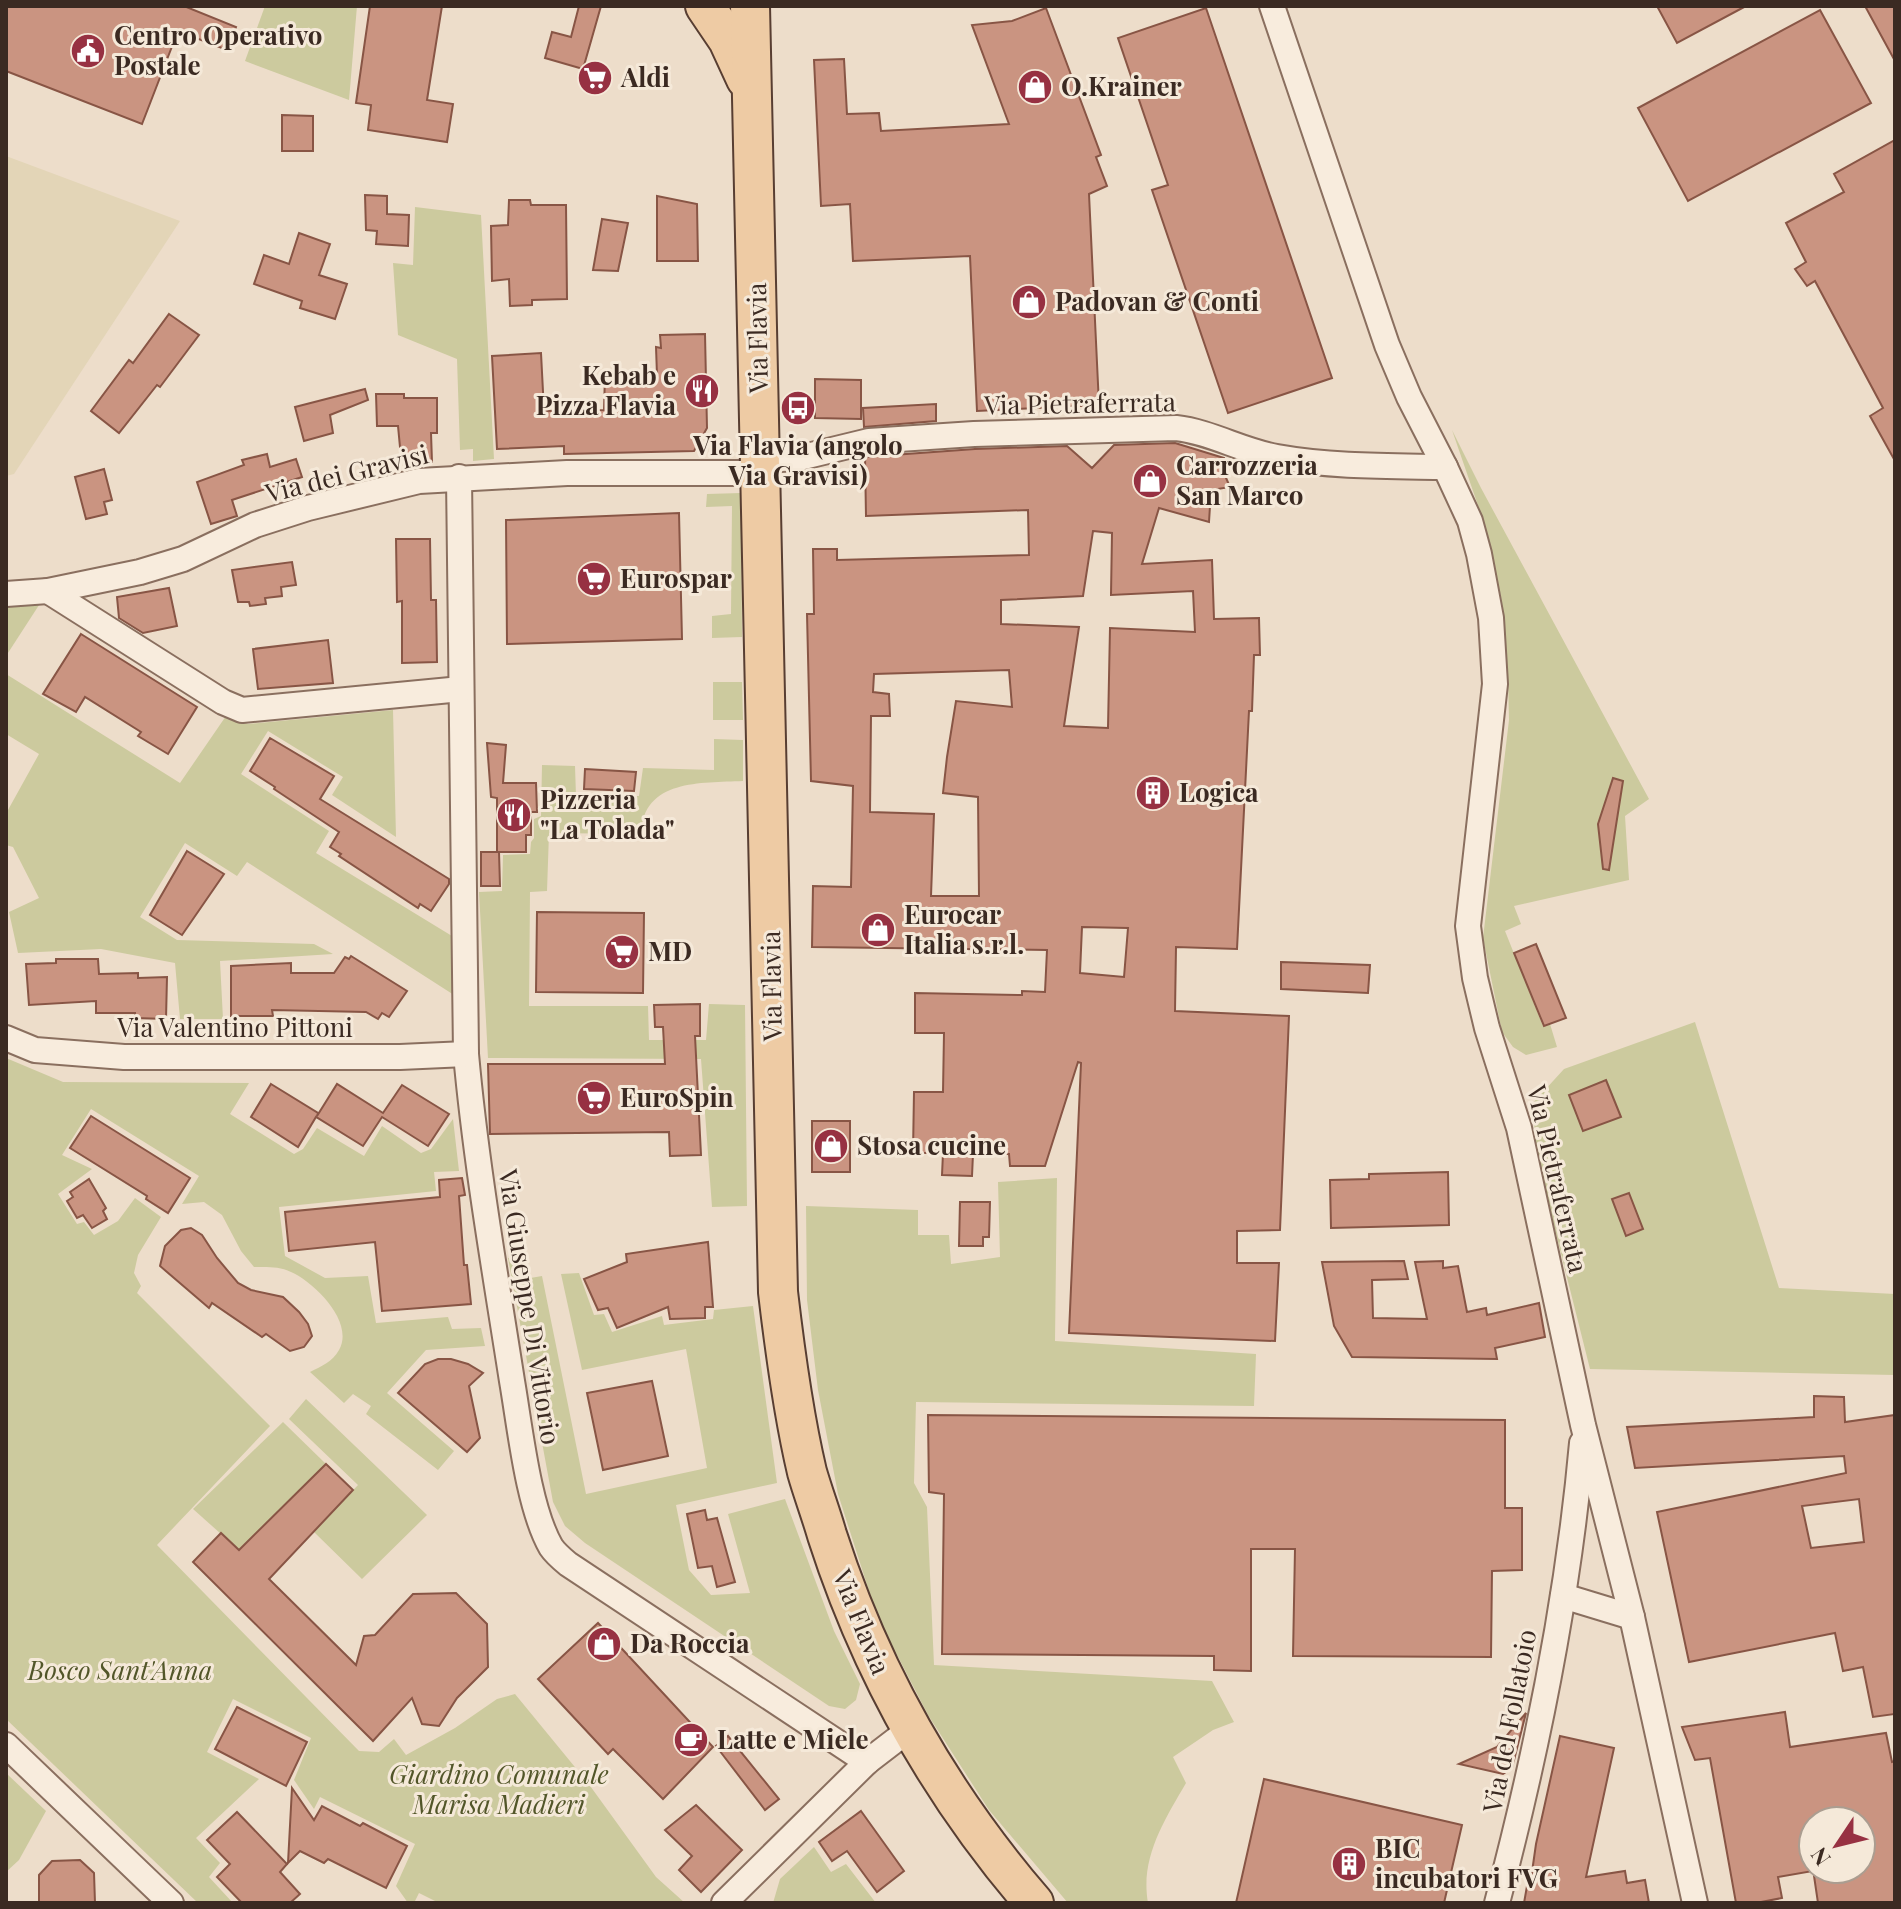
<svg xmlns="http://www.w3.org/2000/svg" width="1901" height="1909" viewBox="0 0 1901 1909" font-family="'Playfair Display',serif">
<rect width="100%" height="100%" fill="#edddca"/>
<!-- farmland -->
<polygon fill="#e3d5b7" points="6,156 180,221 14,474 6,476"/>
<!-- green -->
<g fill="#ccca9e">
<polygon points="265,6 357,6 349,100 245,61"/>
<polygon points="415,207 481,215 494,459 473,461 473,449 460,450 457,359 398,335 393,263 413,265"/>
<polygon points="1452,430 1481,488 1649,799 1625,816 1629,880 1514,906 1521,924 1505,931 1543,1026 1550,1024 1557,1047 1526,1055 1513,1047 1502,1032 1483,938 1509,720 1508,675 1501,597 1482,517"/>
<polygon points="741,493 742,637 712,638 712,616 731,614 732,506 706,507 707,494"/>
<polygon points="41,602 6,656 6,606"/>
<polygon points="6,674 180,783 226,716 248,724 393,710 396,837 332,795 343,777 268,731 241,774 329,831 316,853 452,936 454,995 247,862 237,876 185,843 140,917 177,940 314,944 333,954 220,961 223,1019 180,1019 175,963 101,949 18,953 9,912 39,898 13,847 6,845 6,809 8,810 39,754 6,734"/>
<polygon points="713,682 742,682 743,720 713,720"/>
<path d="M714 739 743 740V781C701 783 643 779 641 834L549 833 547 891 530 892 529 1006H648L649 1040H706L709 1004 745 1005 747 1206 712 1207 701 1059 488 1058 479 892 502 891 503 855 530 854 531 842 534 838V819L541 816 542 765 575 766 576 796H639L643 768 714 770Z"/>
<polygon points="1695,1022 1779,1288 1895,1294 1895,1375 1590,1369 1536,1154 1533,1103 1564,1069"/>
<path d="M6 1058 63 1082 249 1083 230 1114 294 1154 303 1149 317 1128 364 1156 382 1126 421 1153 431 1149 453 1119 459 1171 434 1172 436 1191 279 1207 285 1256 325 1278 368 1276 376 1323 448 1317 452 1329 481 1328 485 1346 426 1350 387 1393 454 1451 438 1470 366 1414 371 1406 353 1394 344 1403 310 1372C322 1366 332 1362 339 1350 355 1322 314 1282 291 1272 279 1266 266 1267 254 1267L241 1251 222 1215 204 1202 182 1204 199 1176 91 1109 62 1155 92 1169 58 1194 77 1224 84 1222 94 1235 118 1221 135 1198 161 1217 138 1255 134 1273 141 1286 137 1293 270 1426 157 1545 359 1751 379 1752 394 1739 406 1755 455 1728 497 1699 515 1694 588 1783 656 1877 685 1903H439L419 1893 414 1903H408L396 1886 415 1844 320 1797 314 1809 294 1780 311 1738 233 1699 207 1752 259 1779 196 1838 220 1863 209 1877 233 1903H198L6 1719Z"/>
<path d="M1057 1178 1055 1341 1256 1354 1254 1406 916 1402 914 1483 927 1507 934 1665 1212 1681 1234 1722 1213 1730 1173 1757 1186 1783C1164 1821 1140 1858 1148 1903H1068L989 1810 928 1715 877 1616 838 1494 818 1390 807 1300 806 1206 918 1210V1235H949L951 1264 1000 1257 998 1182Z"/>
<polygon points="514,1257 519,1280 542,1276 586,1494 707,1468 686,1349 582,1370 561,1274 579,1273 594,1315 604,1314 612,1332 662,1316 664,1325 713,1319 714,1310 753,1306 777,1483 676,1505 689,1570 711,1595 750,1593 728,1514 785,1499 834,1631 860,1684 856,1700 845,1709 829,1706 585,1543 565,1526 553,1502 508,1258"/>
<polygon points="306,1399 427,1515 362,1579 314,1532 358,1485 289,1419"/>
<polygon points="283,1422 326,1464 239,1550 193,1509"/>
<polygon points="6,1773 46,1811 19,1860 6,1872"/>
<polygon points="814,1847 831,1872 846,1864 876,1903 773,1903 780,1879"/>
</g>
<!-- building -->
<g fill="#ca9481" stroke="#885545" stroke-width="2" fill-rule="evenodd">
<polygon points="6,6 184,6 236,27 227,50 178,31 142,124 6,71"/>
<polygon points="370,6 442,6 427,100 453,104 447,142 368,130 371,105 356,103"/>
<polygon points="579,6 601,6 583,69 545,58 552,32 571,37"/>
<polygon points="1657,6 1746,6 1677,43"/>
<polygon points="1865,6 1895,6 1895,61"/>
<polygon points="1046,8 1101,155 1096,157 1107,186 1089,194 1099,405 977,411 970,256 853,261 850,204 821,206 814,60 844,59 847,114 879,113 881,131 1009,124 972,25 1012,21"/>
<polygon points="1206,8 1332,378 1228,413 1152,190 1168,185 1118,38"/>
<polygon points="1820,10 1871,103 1688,201 1638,108"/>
<polygon points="282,115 313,116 313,151 282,151"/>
<polygon points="1895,140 1895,461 1870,416 1883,408 1815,281 1807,286 1795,269 1806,262 1786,223 1844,192 1834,174"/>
<polygon points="365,195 387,196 387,214 409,215 408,246 376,244 377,231 366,230"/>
<polygon points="657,196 697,204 698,261 657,261"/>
<polygon points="509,200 530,200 531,205 566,205 567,299 532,300 532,305 510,306 509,279 492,281 491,226 508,225"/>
<polygon points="602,219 628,223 618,271 593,270"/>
<polygon points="299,233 330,244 319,275 347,284 335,319 300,308 302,301 254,284 264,255 289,264"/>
<polygon points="169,314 199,335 160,387 157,385 119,433 91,411 129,360 133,363"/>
<polygon points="705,334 707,428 694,451 564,454 564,446 497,449 492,356 541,353 544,411 604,410 605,374 657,375 656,347 661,348 660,335"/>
<polygon points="815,379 861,380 861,419 815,418"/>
<polygon points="365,389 368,400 330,415 333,433 304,441 295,407"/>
<polygon points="376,394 404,394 404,398 437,398 437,433 431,433 432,462 404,462 404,447 400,447 398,426 377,426"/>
<polygon points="936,404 936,421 864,427 863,408"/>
<path d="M1175 443 1224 458 1223 471 1230 487 1211 490 1209 522 1159 508 1142 564 1212 560 1214 619 1259 618 1260 655H1254L1252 711H1249L1237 949 1176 947 1175 1011 1289 1016 1280 1230 1237 1231V1263H1279L1275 1341 1069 1333 1081 1063 1078 1062 1045 1166H1010L1009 1154H973L972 1176 942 1175 943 1153H913L914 1092H943L944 1033H915V993L1022 995V991L1045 992 1047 950 812 947 813 886 851 887 853 786 811 781 807 614H814L813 549H837V560L1029 555 1028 510 866 516 865 457 975 449 1067 446 1092 468 1114 445ZM1093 531 1112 533 1111 595 1193 591 1195 632 1110 628 1108 728 1064 726 1079 627 1001 624V600L1083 596ZM1009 670 1012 707 956 701 947 757 943 793 978 797 979 896H931L934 814 870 812 871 716H890L889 694 873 692 874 674ZM1082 927 1128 928 1124 977 1080 973Z"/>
<polygon points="267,454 270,467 296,459 302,477 232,500 237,516 211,524 197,482 244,465 242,460"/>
<polygon points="104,469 112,500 104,502 107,514 86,519 75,477"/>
<polygon points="679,513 682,639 507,644 506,520"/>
<polygon points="396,539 430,539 431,600 436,600 437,662 402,663 402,601 397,602"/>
<polygon points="292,562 296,585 281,587 282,596 265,598 266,604 250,606 249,602 238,602 232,570"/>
<polygon points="169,588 177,626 143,633 119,618 117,597"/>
<polygon points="81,634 197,707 168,754 138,736 141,732 85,697 76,712 43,694"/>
<polygon points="328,640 333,683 258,689 253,649"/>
<polygon points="270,738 334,776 320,799 449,879 449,884 431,911 420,904 418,908 339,856 341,854 330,847 339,832 274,789 275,787 250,771"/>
<polygon points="487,743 506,745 503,783 536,783 537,812 531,812 531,835 526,835 526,852 499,852 500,886 481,886 481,852 497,852 497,798 491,797"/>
<polygon points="585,769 636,772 634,791 584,789"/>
<polygon points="1613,778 1623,781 1609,870 1603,869 1598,824"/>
<polygon points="187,851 224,874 182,935 150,915"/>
<polygon points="537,912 644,913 643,993 536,992"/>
<polygon points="1536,944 1566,1018 1544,1026 1514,953"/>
<polygon points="351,956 407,991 389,1017 382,1013 378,1019 366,1012 272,1010 273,1016 231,1016 231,966 291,963 291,973 334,973 345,957 349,959"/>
<polygon points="56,959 98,959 99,974 138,973 138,978 167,977 166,1019 135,1018 135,1013 96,1013 96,1001 29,1005 26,964 56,963"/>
<polygon points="1281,962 1370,965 1368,993 1281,989"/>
<polygon points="700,1004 700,1036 695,1036 701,1155 670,1156 669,1132 490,1134 488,1064 665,1064 663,1027 655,1027 654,1005"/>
<polygon points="1606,1080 1621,1117 1583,1131 1569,1095"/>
<polygon points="271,1084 318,1113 317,1116 337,1084 383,1113 402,1085 449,1114 428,1146 382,1117 363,1146 316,1117 298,1147 251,1117"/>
<polygon points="91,1116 190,1178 168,1213 146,1199 147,1196 70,1148"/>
<rect x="812" y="1121" width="38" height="51"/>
<polygon points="1448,1172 1449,1225 1331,1228 1330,1180 1369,1179 1369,1174"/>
<polygon points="462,1178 465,1195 459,1196 464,1265 467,1265 471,1304 382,1311 375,1242 289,1251 285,1212 440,1197 439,1180"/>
<polygon points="89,1179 106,1208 103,1211 107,1219 92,1228 83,1215 77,1218 67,1201 73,1197 70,1192"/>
<polygon points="1629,1193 1643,1229 1626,1236 1612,1199"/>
<polygon points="960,1202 990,1202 989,1237 983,1237 983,1246 959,1246"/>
<polygon points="191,1228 202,1235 217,1258 238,1283 251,1290 283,1297 299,1312 308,1324 312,1336 304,1347 290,1351 266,1334 262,1337 212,1303 209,1308 160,1266 165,1246 181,1230"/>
<polygon points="708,1242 713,1307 705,1307 705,1318 670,1319 668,1307 617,1328 608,1308 598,1310 584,1279 627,1262 626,1254"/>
<polygon points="1404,1261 1408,1279 1372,1280 1373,1318 1427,1319 1415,1262 1443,1261 1443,1268 1458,1266 1467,1312 1486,1308 1487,1315 1539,1303 1545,1337 1495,1348 1497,1359 1352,1357 1334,1326 1322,1262"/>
<polygon points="438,1359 451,1359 468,1364 483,1373 469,1386 480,1438 467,1452 398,1393 425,1364"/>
<polygon points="652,1381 668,1456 603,1470 587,1393"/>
<path d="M1814 1396 1844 1397 1845 1422 1895 1415V1714L1873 1717 1863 1667 1843 1671 1835 1633 1689 1662 1657 1512 1846 1473 1844 1456 1635 1468 1627 1427 1814 1417ZM1859 1499 1864 1542 1811 1548 1802 1506Z"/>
<polygon points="928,1415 1505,1420 1505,1508 1522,1508 1522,1570 1492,1571 1491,1657 1293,1656 1295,1549 1251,1549 1251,1671 1214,1670 1214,1656 942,1654 944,1494 929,1492"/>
<polygon points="326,1464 353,1490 269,1579 356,1665 364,1636 375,1635 413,1594 456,1593 487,1624 488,1667 457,1698 439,1726 422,1724 412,1698 373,1741 193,1562 221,1533 239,1550"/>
<polygon points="705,1510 707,1520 717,1518 735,1582 717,1587 712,1566 698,1568 687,1514"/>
<polygon points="598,1623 713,1747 663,1799 613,1749 608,1754 538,1679"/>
<polygon points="237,1707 307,1742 286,1786 215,1749"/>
<path d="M1785 1712 1790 1747 1886 1733 1892 1762 1895 1761V1903H1818L1813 1869V1871L1778 1877 1782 1898 1756 1903H1736L1710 1758 1695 1760 1682 1727ZM1813 1821H1861V1869H1813Z"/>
<polygon points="1526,1713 1512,1768 1503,1774 1459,1764 1497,1747"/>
<polygon points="728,1736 779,1799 765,1810 716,1746"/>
<polygon points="1560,1736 1614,1748 1586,1877 1625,1871 1627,1883 1645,1880 1649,1903 1524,1903 1527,1886 1530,1886 1536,1844"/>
<polygon points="1264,1779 1462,1825 1444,1903 1236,1903"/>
<polygon points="292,1788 314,1820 322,1806 360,1826 363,1823 407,1846 386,1888 328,1859 324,1863 300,1851 288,1863"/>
<polygon points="696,1805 742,1850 701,1892 679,1870 692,1856 665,1830"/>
<polygon points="861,1811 904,1871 877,1892 847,1851 832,1861 819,1842"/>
<polygon points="237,1812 287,1864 280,1872 300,1894 290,1903 242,1903 217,1877 230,1864 207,1840"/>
<polygon points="80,1860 94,1873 95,1903 39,1903 39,1875 52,1861"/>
</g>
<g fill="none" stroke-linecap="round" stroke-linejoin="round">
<!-- minor casing -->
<g stroke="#8a6f5f" stroke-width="28">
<g id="minor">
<polyline points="1272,6 1387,345 1409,397 1445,467"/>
<path d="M760 460 799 458 869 441 974 434 1176 428C1211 432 1242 451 1277 457 1333 467 1389 466 1445 467L1470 521 1479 554 1491 618 1495 684 1468 926 1475 978 1487 1028 1519 1128 1583 1425 1632 1617 1695 1903"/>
<path d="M459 477 466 1054C476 1164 495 1272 512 1381 520 1427 528 1507 551 1547 555 1553 562 1559 568 1564L867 1762"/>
<polyline points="48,591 223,702 242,710 461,689"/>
<polyline points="6,594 48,591 140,572 183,559 255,525 308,508 419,481 567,473 760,473"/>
<polyline points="6,1038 35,1050 124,1057 400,1057 466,1054"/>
<polyline points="1563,1596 1632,1617"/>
<polyline points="6,1745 171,1903"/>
<polyline points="724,1903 867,1762 910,1729"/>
<path d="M1497 1903C1537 1752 1568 1599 1582 1443"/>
</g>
</g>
<!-- primary casing -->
<g stroke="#583e32" stroke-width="42">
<g id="primary">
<polyline points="705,6 728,40 746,79"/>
<path d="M750 6 778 1292C785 1352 793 1413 807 1472 813 1493 821 1514 827 1535 871 1672 941 1795 1034 1903"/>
</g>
</g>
<!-- minor -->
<use href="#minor" stroke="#f8ecdd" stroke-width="24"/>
<!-- primary -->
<use href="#primary" stroke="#eecba4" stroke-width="38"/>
</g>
<!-- icons -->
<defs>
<g id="civic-disc" transform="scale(1.8)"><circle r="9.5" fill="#973142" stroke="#f5e9d9"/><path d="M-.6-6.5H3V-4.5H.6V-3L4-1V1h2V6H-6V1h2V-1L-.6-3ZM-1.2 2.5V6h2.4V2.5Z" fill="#fff"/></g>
<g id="supermarket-disc" transform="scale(1.8)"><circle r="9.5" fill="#973142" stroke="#f5e9d9"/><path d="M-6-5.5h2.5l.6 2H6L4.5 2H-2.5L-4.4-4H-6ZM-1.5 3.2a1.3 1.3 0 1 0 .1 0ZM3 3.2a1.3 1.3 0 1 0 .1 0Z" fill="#fff"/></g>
<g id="shop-disc" transform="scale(1.8)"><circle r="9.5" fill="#973142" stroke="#f5e9d9"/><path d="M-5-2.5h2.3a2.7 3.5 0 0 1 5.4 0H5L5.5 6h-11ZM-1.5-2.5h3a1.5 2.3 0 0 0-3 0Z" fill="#fff"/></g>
<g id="restaurant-disc" transform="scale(1.8)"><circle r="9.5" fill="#973142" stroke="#f5e9d9"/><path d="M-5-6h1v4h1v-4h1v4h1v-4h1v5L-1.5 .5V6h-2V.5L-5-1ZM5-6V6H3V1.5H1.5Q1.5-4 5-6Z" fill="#fff"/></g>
<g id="bus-disc" transform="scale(1.8)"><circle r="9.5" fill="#973142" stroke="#f5e9d9"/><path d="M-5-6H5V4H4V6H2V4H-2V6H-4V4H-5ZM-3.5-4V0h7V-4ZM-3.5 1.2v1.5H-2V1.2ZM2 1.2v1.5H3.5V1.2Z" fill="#fff"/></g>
<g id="building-disc" transform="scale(1.8)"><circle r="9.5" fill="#973142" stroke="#f5e9d9"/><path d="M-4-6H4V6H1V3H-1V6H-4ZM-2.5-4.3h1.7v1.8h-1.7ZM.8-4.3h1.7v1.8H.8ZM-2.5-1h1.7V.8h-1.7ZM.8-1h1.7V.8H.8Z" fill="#fff"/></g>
<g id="cafe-disc" transform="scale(1.8)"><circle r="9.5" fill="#973142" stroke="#f5e9d9"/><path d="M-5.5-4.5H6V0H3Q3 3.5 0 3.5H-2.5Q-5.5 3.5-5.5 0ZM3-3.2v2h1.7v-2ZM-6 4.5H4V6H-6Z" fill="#fff"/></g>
</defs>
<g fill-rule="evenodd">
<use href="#civic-disc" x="88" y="51"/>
<use href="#supermarket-disc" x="595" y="78"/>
<use href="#shop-disc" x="1035" y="87"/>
<use href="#shop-disc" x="1029" y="302"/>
<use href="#restaurant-disc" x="702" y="391"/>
<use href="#bus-disc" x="798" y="408"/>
<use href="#shop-disc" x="1150" y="481"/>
<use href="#supermarket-disc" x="594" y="579"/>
<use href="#building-disc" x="1153" y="793"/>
<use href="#restaurant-disc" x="514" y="815"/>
<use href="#shop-disc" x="878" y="930"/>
<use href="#supermarket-disc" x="622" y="952"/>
<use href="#supermarket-disc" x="594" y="1098"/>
<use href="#shop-disc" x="831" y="1146"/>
<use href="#shop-disc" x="604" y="1644"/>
<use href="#cafe-disc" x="691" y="1740"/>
<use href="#building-disc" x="1349" y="1864"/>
</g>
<g text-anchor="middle" stroke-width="6" stroke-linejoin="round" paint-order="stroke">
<!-- poi labels -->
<g font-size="26" font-weight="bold" fill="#3b2a22" stroke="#f5e9d9" text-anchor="start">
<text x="114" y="45">Centro Operativo<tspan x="114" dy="30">Postale</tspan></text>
<text x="621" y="87">Aldi</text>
<text x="1061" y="96">O.Krainer</text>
<text x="1055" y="311">Padovan &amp; Conti</text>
<text x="676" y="385" text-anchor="end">Kebab e<tspan x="676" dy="30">Pizza Flavia</tspan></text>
<text x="798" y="455" text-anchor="middle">Via Flavia (angolo<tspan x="798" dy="30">Via Gravisi)</tspan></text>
<text x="1176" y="475">Carrozzeria<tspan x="1176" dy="30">San Marco</tspan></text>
<text x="620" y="588">Eurospar</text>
<text x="1179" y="802">Logica</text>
<text x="540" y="809">Pizzeria<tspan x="540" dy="30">"La Tolada"</tspan></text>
<text x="904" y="924">Eurocar<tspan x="904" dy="30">Italia s.r.l.</tspan></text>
<text x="648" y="961">MD</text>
<text x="620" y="1107">EuroSpin</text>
<text x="857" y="1155">Stosa cucine</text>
<text x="630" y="1653">Da Roccia</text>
<text x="717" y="1749">Latte e Miele</text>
<text x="1375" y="1858">BIC<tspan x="1375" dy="30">incubatori FVG</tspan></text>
</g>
<!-- street labels -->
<g font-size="26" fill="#3b2a22" stroke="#f5e9d9">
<text transform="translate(758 338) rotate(-91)" y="9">Via Flavia</text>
<text transform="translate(1080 404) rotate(-1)" y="9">Via Pietraferrata</text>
<text transform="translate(347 474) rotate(-14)" y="9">Via dei Gravisi</text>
<text transform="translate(772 986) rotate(-91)" y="9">Via Flavia</text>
<text x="235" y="1037">Via Valentino Pittoni</text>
<text transform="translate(1557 1179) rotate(77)" y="9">Via Pietraferrata</text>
<text transform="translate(529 1307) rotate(81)" y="9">Via Giuseppe Di Vittorio</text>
<text transform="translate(861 1622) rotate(68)" y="9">Via Flavia</text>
<text transform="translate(1510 1721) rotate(-79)" y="9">Via del Follatoio</text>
</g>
<!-- park labels -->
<g font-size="26" font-style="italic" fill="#525629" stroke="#f5e9d9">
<text x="120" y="1680">Bosco Sant'Anna</text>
<text x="499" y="1784">Giardino Comunale<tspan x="499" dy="30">Marisa Madieri</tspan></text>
</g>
</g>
<!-- border -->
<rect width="1901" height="1909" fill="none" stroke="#3b2a22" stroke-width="16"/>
<!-- north arrow -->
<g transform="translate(1837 1845) rotate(235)"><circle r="38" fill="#f5e9d9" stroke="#ab9d90" stroke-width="2"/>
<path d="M0-6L14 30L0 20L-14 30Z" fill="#973142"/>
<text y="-12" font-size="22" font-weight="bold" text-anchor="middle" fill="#3b2a22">N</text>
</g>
</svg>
